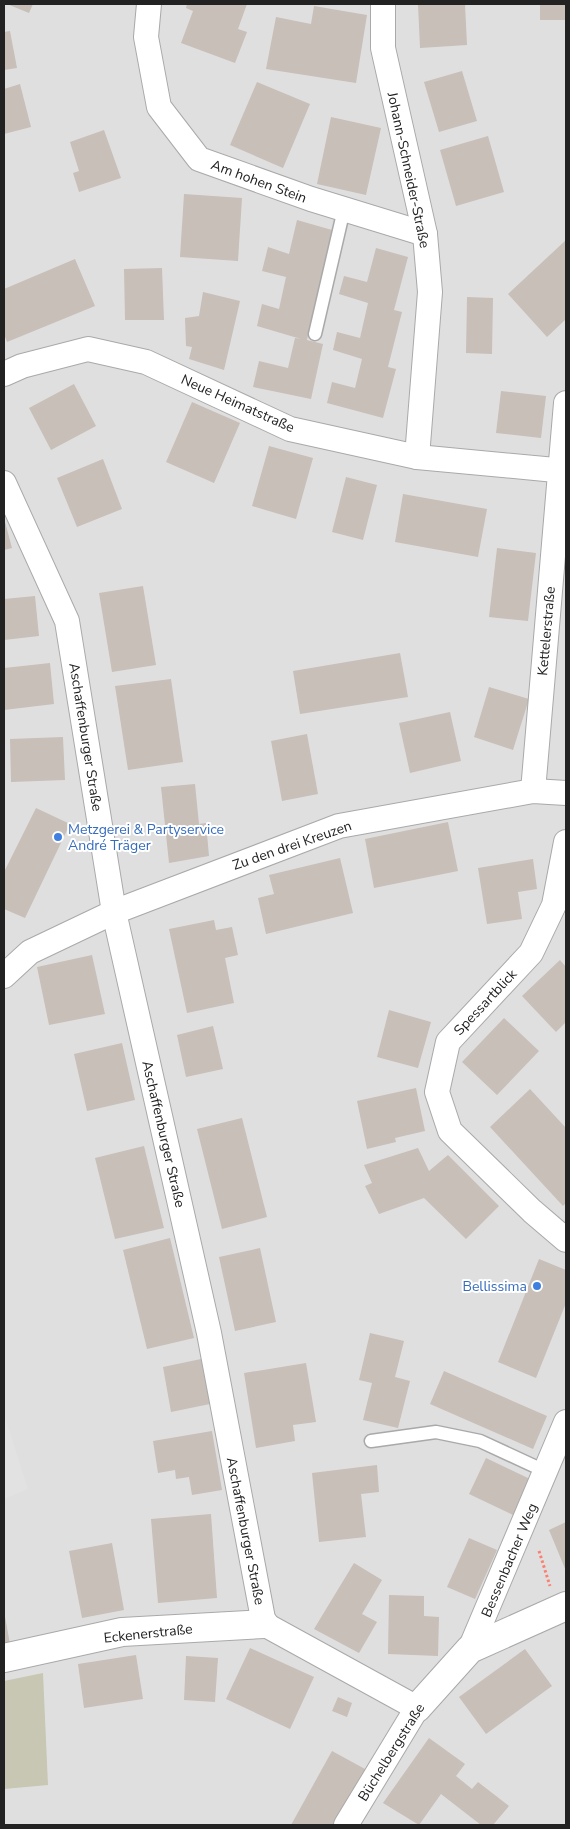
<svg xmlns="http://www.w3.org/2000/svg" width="570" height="1829" viewBox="0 0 570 1829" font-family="'Nunito Sans',sans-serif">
<rect width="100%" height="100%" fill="#f2efe9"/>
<!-- residential -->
<rect fill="#e0dfdf" x="4" y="4" width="562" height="1821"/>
<!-- construction -->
<polygon fill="#c7c7b4" points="43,1673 48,1785 4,1789 4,1681"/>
<!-- parking -->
<polygon fill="#e2e2e2" points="4,1414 28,1489 4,1499"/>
<!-- building -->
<g fill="#c7bfb8">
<polygon points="7,4 33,4 29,13"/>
<polygon points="187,4 247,4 238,29 247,32 235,63 181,43 193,11 186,8"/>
<polygon points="418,4 465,4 467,45 420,48"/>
<rect x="540" y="4" width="26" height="16"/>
<polygon points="314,6 367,15 356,83 266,69 276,17 311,24"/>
<polygon points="10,31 17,68 4,70 4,32"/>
<polygon points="462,71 477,121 439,132 424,82"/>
<polygon points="257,82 310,104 283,168 230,145"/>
<polygon points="20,84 31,127 4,134 4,89"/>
<polygon points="331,117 381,128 366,195 317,184"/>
<polygon points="104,130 121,178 79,192 73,173 79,171 70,142"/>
<polygon points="488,136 504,192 456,206 440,150"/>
<polygon points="184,194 242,198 238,261 180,257"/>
<polygon points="297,220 332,230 307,340 323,344 311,399 253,387 259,361 288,368 295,338 301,339 257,326 262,304 279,309 286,277 262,271 268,247 289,254"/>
<polygon points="566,240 566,319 547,337 508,294"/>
<polygon points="376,248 408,257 394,310 402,312 388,367 396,369 383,418 327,403 332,382 355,388 362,359 333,350 337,332 360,338 368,303 339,294 344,276 367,282"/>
<polygon points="75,259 95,306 7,342 4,334 4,289"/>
<polygon points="162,268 164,320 125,320 124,269"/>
<polygon points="203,292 240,301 224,370 189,359 192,347 186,346 185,318 199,316"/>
<polygon points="467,297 493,298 492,354 466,353"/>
<polygon points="74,384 96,426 51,450 29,408"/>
<polygon points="501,391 546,396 541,438 496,433"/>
<polygon points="192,402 240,423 214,483 166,462"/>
<polygon points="269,446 313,458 296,519 252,506"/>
<polygon points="103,459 122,509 77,527 57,478"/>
<polygon points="346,477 377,485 363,540 332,532"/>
<polygon points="403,494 487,509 478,557 395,542"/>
<polygon points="4,518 12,548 4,550"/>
<polygon points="497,548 536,553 528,621 489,617"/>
<polygon points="143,586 156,665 112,672 99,593"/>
<polygon points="35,596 39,636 4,640 4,599"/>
<polygon points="400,653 408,697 300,714 293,671"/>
<polygon points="50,663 54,704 4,710 4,668"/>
<polygon points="171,679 183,762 128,770 115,686"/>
<polygon points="489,687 529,699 513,750 474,737"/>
<polygon points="450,712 461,761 410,773 399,723"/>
<polygon points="307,734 318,794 282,801 271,741"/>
<polygon points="63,737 65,780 11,782 10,739"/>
<polygon points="195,784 199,824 206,823 209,856 169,863 161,787"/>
<polygon points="36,808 70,824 25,918 4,909 4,872"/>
<polygon points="448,822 458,871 374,888 365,839"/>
<polygon points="340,858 353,913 266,934 258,898 274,894 269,875"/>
<polygon points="533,859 537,889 518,892 522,919 487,924 478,868"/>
<polygon points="214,920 216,930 232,927 238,955 225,958 234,1003 187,1013 169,929"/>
<polygon points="92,955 105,1014 49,1025 37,967"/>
<polygon points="560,960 566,967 566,1022 556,1032 522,996"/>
<polygon points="389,1010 431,1022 418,1068 377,1057"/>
<polygon points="504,1018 539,1051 497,1095 462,1062"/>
<polygon points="213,1026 223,1069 186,1077 177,1035"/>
<polygon points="122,1043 135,1100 87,1111 74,1054"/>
<polygon points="416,1088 425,1131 395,1138 396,1142 367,1149 357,1101"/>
<polygon points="530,1089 566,1128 566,1203 563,1206 490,1127"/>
<polygon points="242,1118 267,1217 222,1229 197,1129"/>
<polygon points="144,1146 164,1228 115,1239 95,1158"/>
<polygon points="418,1148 429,1171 448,1155 499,1206 466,1239 424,1198 379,1214 365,1186 372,1183 364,1165"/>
<polygon points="170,1238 194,1338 147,1349 123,1250"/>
<polygon points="260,1248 276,1322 235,1331 219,1257"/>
<polygon points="539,1259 566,1270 566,1303 536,1378 498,1362"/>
<polygon points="370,1333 404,1341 395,1377 410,1381 398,1428 363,1420 372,1383 359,1380"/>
<polygon points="201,1359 210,1404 171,1412 163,1367"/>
<polygon points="306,1363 316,1422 293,1425 295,1441 256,1448 244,1373"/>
<polygon points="444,1371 547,1416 533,1449 430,1404"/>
<polygon points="212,1431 222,1490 192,1495 189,1477 176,1479 175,1470 158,1473 153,1441"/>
<polygon points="486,1458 530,1479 513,1515 469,1494"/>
<polygon points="377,1465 379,1492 361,1494 366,1537 319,1542 312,1473"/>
<polygon points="211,1514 217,1598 158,1603 151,1519"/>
<polygon points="566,1522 566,1571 549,1530"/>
<polygon points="469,1538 497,1550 475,1599 447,1587"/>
<polygon points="112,1543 124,1610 82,1618 69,1551"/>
<polygon points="354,1563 382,1580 362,1614 377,1622 359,1653 314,1629"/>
<polygon points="389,1595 424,1596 424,1616 439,1617 438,1656 388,1654"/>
<polygon points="4,1611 10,1644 4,1645"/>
<polygon points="250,1648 314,1677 290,1729 226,1699"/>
<polygon points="525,1649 552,1686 486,1734 459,1697"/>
<polygon points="136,1655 143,1699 84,1708 78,1664"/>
<polygon points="186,1656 218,1658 215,1702 184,1700"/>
<polygon points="338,1697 352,1703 347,1717 332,1711"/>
<polygon points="429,1738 465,1764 456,1776 472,1789 478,1782 509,1806 493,1825 481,1825 441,1794 419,1825 383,1803"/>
<polygon points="332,1751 365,1769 334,1825 291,1825"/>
</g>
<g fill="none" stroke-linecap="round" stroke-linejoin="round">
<!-- service casing -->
<g stroke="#a9a9a9" stroke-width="15">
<g id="service">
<polyline points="315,334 344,209"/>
<polyline points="371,1441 436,1432 480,1441 547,1472"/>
</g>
</g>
<!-- minor casing -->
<g stroke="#a9a9a9" stroke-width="26">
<g id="minor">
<polyline points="149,4 146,37 159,107 199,159 311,199 425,234"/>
<polyline points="383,4 383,48 425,234 430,292 417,457"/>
<polyline points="4,374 22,366 88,349 146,362 290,429 417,457 566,471"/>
<polyline points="4,483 67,621 114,912 209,1333 264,1624 417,1708 346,1825"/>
<polyline points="533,791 566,403"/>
<polyline points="566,842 554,905 531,953 448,1042 437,1092 450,1131 532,1211 566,1240"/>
<polyline points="4,976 30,952 114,912 339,826 533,791 566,793"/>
<polyline points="470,1649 566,1422"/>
</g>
</g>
<!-- tertiary casing -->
<g stroke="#a9a9a9" stroke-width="30">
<g id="tertiary">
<polyline points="4,1658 122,1632 264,1624"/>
<polyline points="417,1708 470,1649 566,1606"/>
</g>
</g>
<!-- path -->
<polyline stroke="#fa8072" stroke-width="3" stroke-dasharray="2.5 2.5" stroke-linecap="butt" points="539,1551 550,1586"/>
<!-- service -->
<use href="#service" stroke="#fff" stroke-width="12"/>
<!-- minor -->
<use href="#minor" stroke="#fff" stroke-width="24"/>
<!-- tertiary -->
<use href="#tertiary" stroke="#fff" stroke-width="28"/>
</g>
<!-- markers -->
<g fill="#3f7fe0" stroke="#fff" stroke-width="2">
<circle cx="58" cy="837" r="5"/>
<circle cx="537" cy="1286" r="5"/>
</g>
<g text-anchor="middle" stroke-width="4" stroke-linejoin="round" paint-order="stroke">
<!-- street labels -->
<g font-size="14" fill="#222" stroke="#fff">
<text transform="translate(409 170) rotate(78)" y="5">Johann-Schneider-Straße</text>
<text transform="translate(259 181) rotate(20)" y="5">Am hohen Stein</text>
<text transform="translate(238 403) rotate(24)" y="5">Neue Heimatstraße</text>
<text transform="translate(546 631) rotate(-85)" y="5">Kettelerstraße</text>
<text transform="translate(86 737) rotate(81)" y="5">Aschaffenburger Straße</text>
<text transform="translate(292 845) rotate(-19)" y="5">Zu den drei Kreuzen</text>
<text transform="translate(485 1002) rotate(-47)" y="5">Spessartblick</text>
<text transform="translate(164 1134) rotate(77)" y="5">Aschaffenburger Straße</text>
<text transform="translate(246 1531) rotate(79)" y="5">Aschaffenburger Straße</text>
<text transform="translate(509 1560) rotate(-67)" y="5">Bessenbacher Weg</text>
<text transform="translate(148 1633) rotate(-6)" y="5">Eckenerstraße</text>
<text transform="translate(391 1752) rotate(-58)" y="5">Büchelbergstraße</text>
</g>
<!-- shop labels -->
<g font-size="14" fill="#366cbe" stroke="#fff" text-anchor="start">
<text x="68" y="834">Metzgerei &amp; Partyservice<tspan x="68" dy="16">André Träger</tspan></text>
<text x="527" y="1291" text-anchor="end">Bellissima</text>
</g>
</g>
<!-- border -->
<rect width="570" height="1829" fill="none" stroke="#222222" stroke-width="10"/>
</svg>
